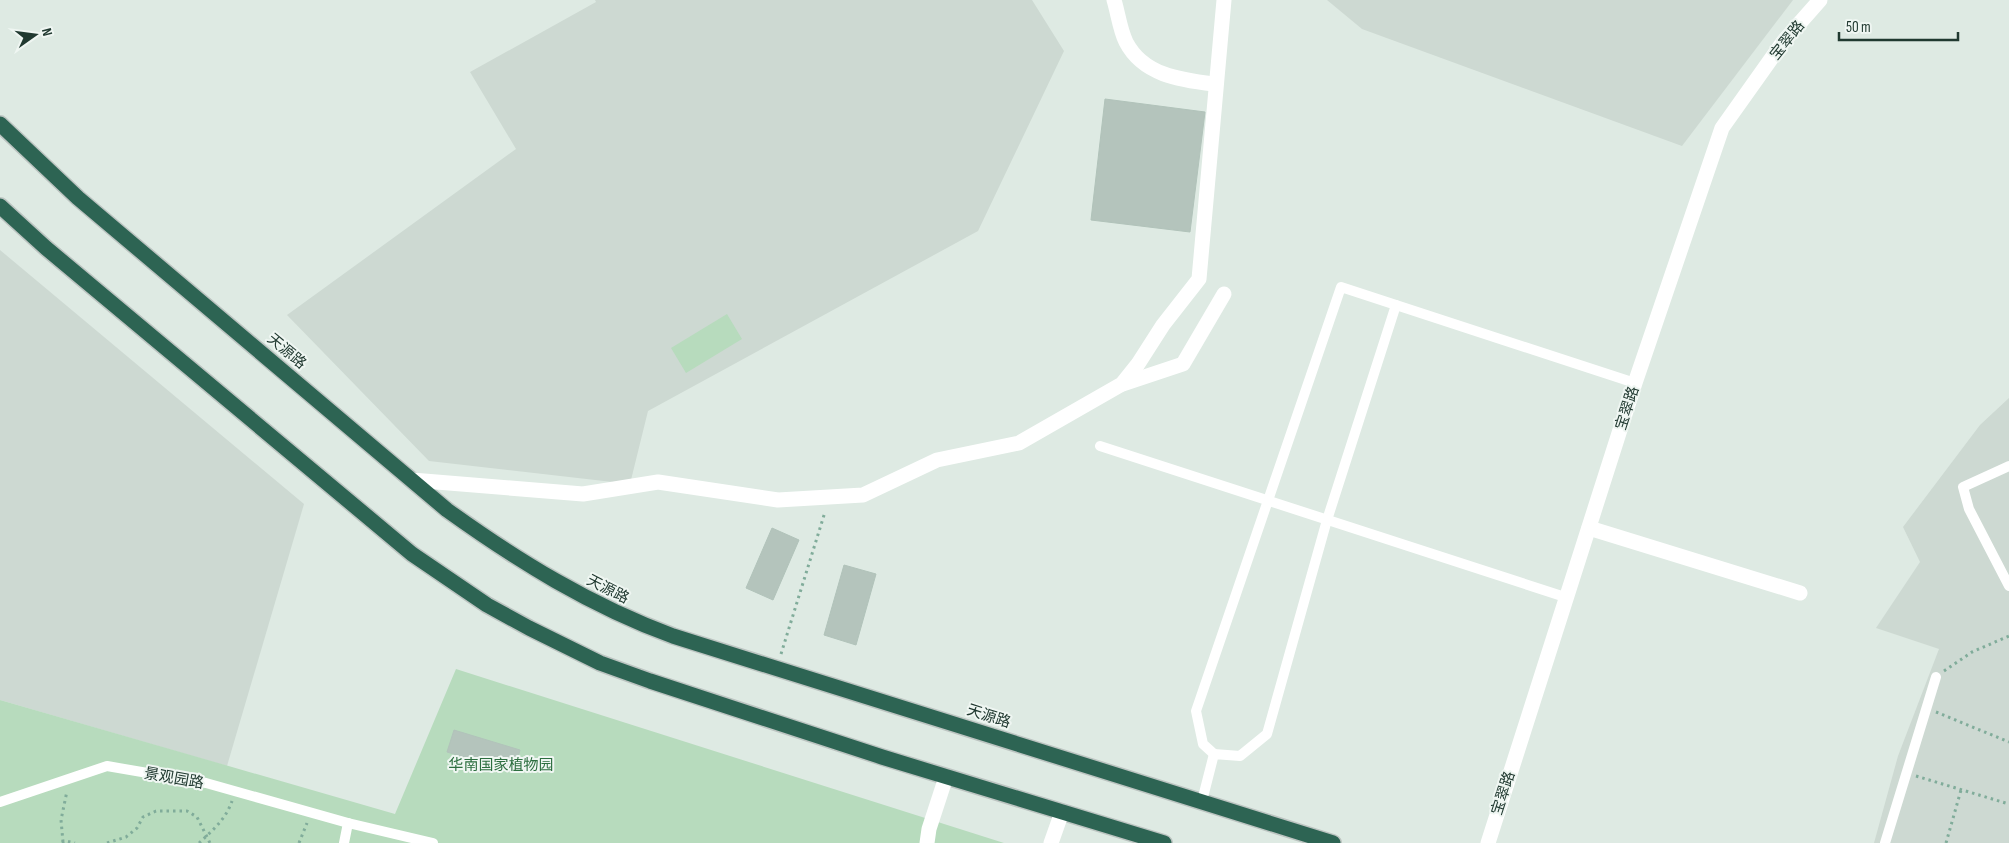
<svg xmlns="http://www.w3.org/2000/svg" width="2009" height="843" viewBox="0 0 2009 843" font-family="'Sofia Sans Condensed','Noto Sans SC',sans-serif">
<rect width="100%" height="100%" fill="#deeae3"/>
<!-- built -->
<g fill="#cdd9d2">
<polygon points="595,0 1032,0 1064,51 978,231 648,411 630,484 429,461 287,315 516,149 470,72 596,2"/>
<polygon points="1327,0 1793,0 1682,146 1362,29"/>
<polygon points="0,250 304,504 227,766 0,700"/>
<polygon points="2009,398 2009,843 1874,843 1898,756 1939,649 1876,628 1920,562 1903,527 1980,425"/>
</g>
<!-- green -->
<g fill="#b7dbbd">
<polygon points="727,314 742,339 686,373 671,348"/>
<polygon points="456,669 1004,843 0,843 0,700 395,814"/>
</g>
<!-- building -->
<g fill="#b4c4bc" stroke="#b1c3ba">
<polygon points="1105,99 1205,112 1190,232 1091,220"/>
<polygon points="772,528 799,540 773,600 746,588"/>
<polygon points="844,565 876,574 856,645 824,635"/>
<polygon points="454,730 520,750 514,772 447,752"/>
</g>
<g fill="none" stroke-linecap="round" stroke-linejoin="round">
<!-- highway casing -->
<g stroke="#bcc4c1" stroke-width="18">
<g id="highway">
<path d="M0 124 78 198 447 510C518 561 591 606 673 636L1333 843"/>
<polyline points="0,206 46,248 412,554 487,605 529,628 600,663 650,681 882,757 1164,843"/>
</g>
</g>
<!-- path -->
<g stroke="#80ac9a" stroke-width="3" stroke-dasharray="2.5 4" stroke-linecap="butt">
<polyline points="781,654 825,512"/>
<polyline points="1944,671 1972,652 2009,636"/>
<polyline points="1936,712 2009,742"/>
<polyline points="1916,776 2009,804"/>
<polyline points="63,842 61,820 67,791"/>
<polyline points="62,843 66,841 75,843"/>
<polyline points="107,843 126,837 137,828 143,817 156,811 187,811 197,817 210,843"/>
<path d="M199 843C212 831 226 819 232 801"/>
<polyline points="299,843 307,823"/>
<polyline points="1946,843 1961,790"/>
</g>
<!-- lane -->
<g stroke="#fff" stroke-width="10">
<polyline points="1100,446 1565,597"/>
<polyline points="2009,466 1963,487 1969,509 2009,586"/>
<polyline points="1214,754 1203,744 1196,711 1341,287 1635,383"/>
<polyline points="1202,801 1214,754 1240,756 1267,734 1327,520 1396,305"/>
<polyline points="0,802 107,766 206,783 348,823 433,843"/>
<polyline points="344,843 348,823"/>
<polyline points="1885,843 1936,677"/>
</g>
<!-- street -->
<g stroke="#fff" stroke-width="15">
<path d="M1114 0C1118 13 1120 30 1126 42 1143 75 1180 80 1214 84"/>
<polyline points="1123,384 1183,364 1224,294"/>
<polyline points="412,480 583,494 658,482 778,500 863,495 937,460 1019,443 1122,384 1138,364 1163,325 1199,279 1224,0"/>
<polyline points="1589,528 1800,593"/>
<polyline points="927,843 929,829 946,777"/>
<polyline points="1051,843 1062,812"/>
<polyline points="1488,843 1635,383 1722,128 1783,42 1820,0"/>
</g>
<!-- highway -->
<use href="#highway" stroke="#2d6453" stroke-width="15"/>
</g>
<g text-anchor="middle" stroke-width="4" stroke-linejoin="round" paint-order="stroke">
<!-- street labels -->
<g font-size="15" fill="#203930" stroke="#eff6f2">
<text transform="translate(1787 40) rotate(-51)" y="5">宝翠路</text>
<text transform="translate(287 351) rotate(40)" y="5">天源路</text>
<text transform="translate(1627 408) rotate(-72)" y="5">宝翠路</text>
<text transform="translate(608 589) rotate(27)" y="5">天源路</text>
<text transform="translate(989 716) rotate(18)" y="5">天源路</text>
<text transform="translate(174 778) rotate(10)" y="5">景观园路</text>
<text transform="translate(1503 793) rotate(-72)" y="5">宝翠路</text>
</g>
<!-- park labels -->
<g font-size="15" fill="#2c6e3f" stroke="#eff6f2">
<text x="501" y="770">华南国家植物园</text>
</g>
</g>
<!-- north arrow -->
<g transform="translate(35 35) rotate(76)" stroke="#eff6f2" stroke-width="4" paint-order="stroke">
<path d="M0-4L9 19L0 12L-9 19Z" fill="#203930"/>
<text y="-8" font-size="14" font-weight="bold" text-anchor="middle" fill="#203930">N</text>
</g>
<!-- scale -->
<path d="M1839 32v8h119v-8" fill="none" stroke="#203930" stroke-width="2.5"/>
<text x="1846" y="32" font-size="15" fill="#203930" stroke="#eff6f2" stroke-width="4" paint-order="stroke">50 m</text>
</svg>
